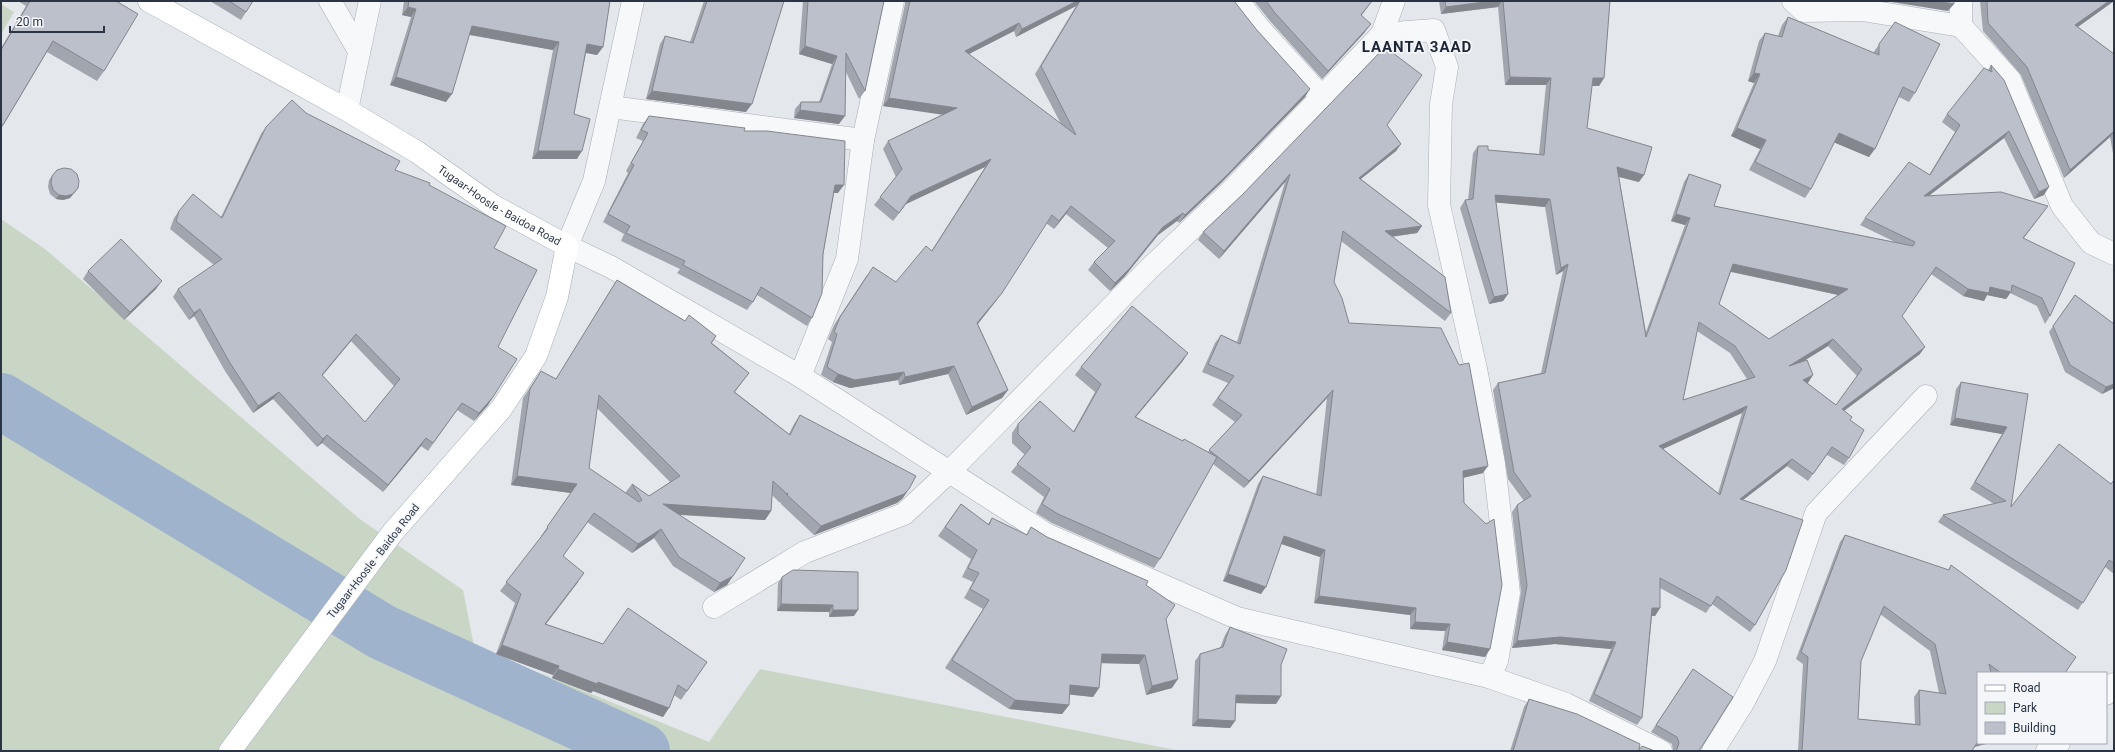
<svg xmlns="http://www.w3.org/2000/svg" width="2115" height="752" viewBox="0 0 2115 752" font-family="Roboto,sans-serif">
<rect width="100%" height="100%" fill="#e4e7ec"/>
<!-- green -->
<g fill="#c9d6c5">
<polygon points="1,4 14,12 1,34"/>
<polygon points="1,219 45,249 361,520 463,590 474,646 709,742 760,669 1181,751 1,751"/>
</g>
<g fill="none" stroke-linecap="round" stroke-linejoin="round">
<!-- river -->
<polyline stroke="#9fb4cc" stroke-width="56" points="1,401 382,632 642,751"/>
<!-- minor casing -->
<g stroke="#a9aeb7" stroke-width="23">
<g id="minor">
<polyline points="330,1 359,51"/>
<polyline points="633,1 594,181 567,246 611,267 800,376 1046,534 1237,618 1489,677 1566,704 1661,751"/>
<polyline points="1238,1 1260,29 1322,97"/>
<polyline points="1793,1 1804,11 1862,10 1961,26 2010,80 2062,206 2091,243 2114,254"/>
<polyline points="1961,1 1961,26"/>
<polyline points="1382,34 1434,30 1447,67 1441,104 1439,205 1476,369 1494,463 1509,593 1497,661 1489,677"/>
<polyline points="611,107 863,140"/>
<polyline points="347,110 370,1"/>
<polyline points="800,376 847,259 863,140 893,1"/>
<polyline points="714,607 805,552 904,514 949,472 1150,268 1229,193 1322,97 1382,34 1394,1"/>
<polyline points="2106,694 2114,684"/>
<polyline points="1713,751 1743,703 1765,661 1816,513 1926,396"/>
<polyline points="2047,751 2059,743"/>
</g>
</g>
<!-- major casing -->
<g stroke="#a3abb8" stroke-width="23">
<g id="major">
<path id="s1" d="M149 1 347 110 417 152 492 205 567 246 557 297 536 356 501 409 393 532 230 751"/>
</g>
</g>
<!-- minor -->
<use href="#minor" stroke="#f7f8fa" stroke-width="22"/>
<!-- major -->
<use href="#major" stroke="#fff" stroke-width="22"/>
</g>
<!-- wall -->
<g fill="#a1a5ae" fill-rule="evenodd">
<polygon points="18,1 116,1 104,71 97,81 47,52 1,129 1,48 26,6"/>
<polygon points="210,1 253,1 241,20"/>
<polygon points="404,1 610,1 603,47 597,55 586,53 574,114 577,159 532,159 553,50 469,35 446,102 390,85 411,17 402,15"/>
<polygon points="704,1 784,1 746,112 646,99 660,44 665,36 690,42"/>
<polygon points="803,1 884,1 865,91 859,99 846,72 839,124 794,118 795,109 801,102 819,102 832,64 799,54"/>
<path d="M905 1H1234L1305 97 1220 184 1179 223 1177 221 1158 235 1125 276 1110 291 1088 270 1094 262 1108 248 1066 214 1054 229 1046 223 996 301 978 324 1008 390 1002 398 966 415 948 374 899 385 898 380 850 388 833 382 821 375 832 342 828 339 834 325 867 275 896 282 932 250 985 167 906 204 893 221 874 205 896 177 883 149 888 141 943 114 883 106 905 4ZM1076 6 1035 74 1061 124 969 54 1014 31 1016 37Z"/>
<polygon points="1254,1 1372,1 1362,15 1365,32 1322,79 1270,21"/>
<path d="M1439 1H1610L1604 78 1599 86H1592L1587 128 1639 182 1619 177 1646 332 1685 225 1671 221 1684 182 1689 174 1714 206 1895 242 1860 225 1865 218 1929 175 1955 132 1942 122 1947 114 1988 70 1991 65 2044 195 2034 199 2004 138 1929 196 2043 213 2024 238 2050 316 2045 324 2037 306 2010 293 2006 299 1987 295 1984 301 1963 296 1931 274 1902 316 1920 354 1844 411 1850 420 1849 458 1844 465 1827 455 1808 481 1787 466 1743 500 1755 625 1750 632 1712 604 1706 613 1660 588V608L1655 616H1652L1642 718 1637 725 1589 701 1611 649 1555 644 1512 648 1521 592 1512 512 1517 505 1524 501 1508 479 1493 390 1498 383 1541 373 1563 271 1556 275 1545 207 1496 202 1508 294 1503 301 1489 304 1460 208 1465 200H1468L1473 153 1478 146 1488 150 1539 154 1546 85H1505L1498 7 1441 14ZM1731 272 1838 295 1769 339 1719 304ZM1697 331 1730 353 1747 379 1683 400ZM1828 346 1857 376 1836 405 1807 383H1808L1804 361ZM1742 413 1718 493 1663 449Z"/>
<polygon points="1980,1 2114,1 2078,27 2114,54 2114,159 2110,137 2064,178 2021,75 1983,31"/>
<polygon points="1788,17 1873,53 1895,22 1915,93 1909,102 1899,97 1869,157 1834,142 1811,189 1805,198 1749,170 1760,149 1731,136 1754,83 1748,81 1759,41 1765,33 1778,36 1782,25"/>
<path d="M306 113 395 170 429 185 494 248 498 347 493 397 488 405 474 421 457 410 428 451 421 446 383 492 322 443 317 447 273 399 253 413 225 371 194 316 189 320 173 297 178 289 214 265 170 229 174 218 179 211 221 217 261 134 266 127ZM351 341 394 386 365 422 322 376Z"/>
<polygon points="649,116 744,131 838,193 834,193 812,318 807,326 757,295 753,302 747,310 677,273 680,269 621,241 624,234 603,222 628,173 626,171 643,141 636,138 643,124"/>
<polygon points="1387,125 1401,144 1396,151 1361,179 1422,226 1417,233 1392,237 1451,313 1445,321 1341,241 1334,282 1349,323 1483,473 1463,478 1464,503 1490,649 1485,657 1442,650 1445,631 1410,629 1410,615 1314,603 1320,557 1281,544 1261,594 1223,581 1258,484 1263,476 1316,495 1327,398 1244,488 1213,464 1160,559 1154,568 1052,523 1036,513 1044,497 1011,472 1025,455 1012,443 1012,433 1018,424 1073,432 1095,392 1075,375 1081,367 1188,353 1182,362 1136,417 1183,441 1208,452 1235,422 1212,405 1228,383 1202,372 1215,343 1221,335 1237,342 1285,182 1219,259 1198,240 1203,232 1243,194"/>
<polygon points="52,176 78,188 70,198 63,200 56,199 50,194 48,187 49,180"/>
<polygon points="88,271 156,289 124,320 83,279"/>
<path d="M617 280 685 321 716 336 712 343 749 373 735 392 789 434 794 424 800 415 903 498 897 503 814 535 781 504V502L780 503 772 495 771 511 765 520 679 515 733 576 727 585 714 592 673 566 654 538 632 553 587 522 563 556 578 582 546 624 603 644 707 662 681 700 674 695 663 717 593 691 591 693 552 678 553 675 496 654 515 603 500 591 542 536H541L571 493 511 485 523 398 541 371 556 379 611 289ZM597 408 670 482 649 496 632 484 625 493 589 468Z"/>
<polygon points="2075,295 2114,324 2114,388 2102,394 2065,372 2049,332"/>
<polygon points="1961,382 2028,394 2011,507 2111,484 2114,480 2114,574 2105,567 2078,610 1938,522 1943,515 1994,504 1970,489 2002,434 1950,425 1956,389"/>
<polygon points="961,504 988,524 992,518 1026,535 1031,527 1047,537 1146,585 1166,619 1172,688 1146,695 1139,664 1101,663 1099,688 1093,697 1069,694 1069,705 1062,714 1009,709 945,668 983,609 964,598 973,582 962,577 971,559 938,536"/>
<path d="M1845 535 1948 570 1951 565 2065 673H1978V743H1990L1974 747 1972 751H1798L1803 664 1796 659 1840 542ZM1880 614 1930 651 1939 693 1919 690 1914 697 1915 724 1858 719 1861 661Z"/>
<polygon points="782,577 854,616 829,617 829,612 777,611 778,583"/>
<polygon points="1230,627 1281,696 1276,704 1236,703 1235,721 1230,728 1192,726 1195,661 1200,654 1220,648 1225,635"/>
<polygon points="1693,669 1699,751 1673,751 1672,744 1651,732"/>
<polygon points="1529,699 1639,750 1655,751 1510,751 1524,707"/>
</g>
<!-- shaded-wall -->
<g fill="#83868d">
<polygon points="1077,1 1080,1 1076,6 1016,37 1022,29"/>
<polygon points="1492,1 1502,1 1498,7 1441,14 1446,7"/>
<polygon points="1885,1 1938,1 1954,4 1948,11"/>
<polygon points="2109,1 2114,1 2069,33 2075,25"/>
<polygon points="408,7 416,9 411,17 402,15"/>
<polygon points="1019,23 1014,31 959,59 965,51"/>
<polygon points="1371,24 1365,32 1322,79 1328,71"/>
<polygon points="472,26 559,42 553,50 466,34"/>
<polygon points="587,44 603,47 597,55 582,52"/>
<polygon points="805,46 837,56 832,64 799,54"/>
<polygon points="1754,73 1760,74 1754,83 1748,81"/>
<polygon points="396,77 452,94 446,102 390,85"/>
<polygon points="1510,77 1551,78 1546,85 1505,85"/>
<polygon points="1593,78 1604,78 1599,86 1588,86"/>
<polygon points="1310,89 1305,97 1220,184 1179,223 1185,215"/>
<polygon points="652,91 752,104 746,112 646,99"/>
<polygon points="889,98 957,108 951,116 883,106"/>
<polygon points="800,110 845,116 839,124 794,118"/>
<polygon points="1737,128 1766,140 1760,149 1731,136"/>
<polygon points="2009,131 2004,138 1919,203 1924,196"/>
<polygon points="2114,131 2114,132 2110,137 2064,178 2070,170"/>
<polygon points="1839,133 1875,149 1869,157 1833,142"/>
<polygon points="1401,144 1396,151 1353,185 1359,178"/>
<polygon points="538,151 582,151 577,159 532,159"/>
<polygon points="991,159 985,167 906,204 893,221 911,196"/>
<polygon points="1617,167 1644,175 1639,182 1612,175"/>
<polygon points="1290,174 1285,182 1219,259 1224,251"/>
<polygon points="835,185 844,185 838,193 829,193"/>
<polygon points="2049,187 2044,195 2034,199 2039,192"/>
<polygon points="78,188 70,198 63,200 56,199 59,195"/>
<polygon points="1495,195 1550,199 1545,207 1490,202"/>
<polygon points="1071,206 1066,214 1054,229 1059,221"/>
<polygon points="1183,213 1177,221 1158,235 1125,276 1110,291 1115,283 1163,227"/>
<polygon points="1676,214 1690,218 1685,225 1671,221"/>
<polygon points="1422,226 1417,233 1380,238 1385,231"/>
<polygon points="1568,264 1563,271 1556,275 1561,268"/>
<polygon points="1733,264 1848,289 1843,296 1728,271"/>
<polygon points="162,281 156,289 124,320 130,312"/>
<polygon points="1990,287 2011,292 2006,299 1987,295 1984,301 1963,296 1968,289"/>
<polygon points="1002,293 996,301 972,331 977,323"/>
<polygon points="1508,294 1503,301 1489,304 1494,297"/>
<polygon points="200,309 194,316 189,320 194,313"/>
<polygon points="356,334 351,341 317,382 322,375"/>
<polygon points="1833,339 1828,346 1784,373 1789,366"/>
<polygon points="1925,347 1920,354 1837,416 1842,409"/>
<polygon points="1188,353 1182,362 1129,425 1135,417"/>
<polygon points="954,366 948,374 899,385 905,377"/>
<polygon points="904,372 898,380 850,388 833,382 838,374"/>
<polygon points="1813,375 1808,383 1798,388 1803,380"/>
<polygon points="2114,384 2114,388 2102,394 2106,387"/>
<polygon points="1008,390 1002,398 966,415 972,407"/>
<polygon points="1333,390 1327,398 1244,488 1249,481"/>
<polygon points="279,392 273,399 253,413 258,406"/>
<polygon points="493,397 488,405 474,421 479,413"/>
<polygon points="1747,406 1742,413 1654,453 1659,446"/>
<polygon points="1955,418 2007,427 2002,434 1950,425"/>
<polygon points="327,435 322,443 317,447 323,439"/>
<polygon points="426,438 421,446 383,492 388,485"/>
<polygon points="1792,459 1787,466 1735,506 1740,499"/>
<polygon points="1488,466 1483,473 1458,479 1463,471"/>
<polygon points="517,476 577,484 571,493 511,485"/>
<polygon points="909,489 903,498 897,503 814,535 821,526"/>
<polygon points="663,504 771,511 765,520 656,513"/>
<polygon points="661,529 654,538 632,553 638,544"/>
<polygon points="1284,536 1325,550 1320,557 1279,543"/>
<polygon points="584,573 578,582 539,633 545,624"/>
<polygon points="1228,574 1266,587 1261,594 1223,581"/>
<polygon points="733,576 727,585 714,592 720,583"/>
<polygon points="1319,596 1416,608 1410,615 1314,603"/>
<polygon points="781,604 833,605 829,612 777,611"/>
<polygon points="1652,608 1660,608 1655,616 1647,616"/>
<polygon points="833,610 858,610 854,616 829,617"/>
<polygon points="1415,622 1450,624 1445,631 1410,629"/>
<polygon points="1560,637 1616,642 1611,649 1555,644 1512,648 1517,641"/>
<polygon points="1447,642 1490,649 1485,657 1442,650"/>
<polygon points="502,645 559,666 553,675 496,654"/>
<polygon points="1102,654 1145,655 1139,664 1096,663"/>
<polygon points="558,669 598,682 669,708 663,717 593,691 591,693 552,678"/>
<polygon points="1178,679 1172,688 1146,695 1152,686"/>
<polygon points="1070,685 1099,688 1093,697 1064,694"/>
<polygon points="1236,695 1281,696 1276,704 1231,703"/>
<polygon points="1015,700 1069,705 1062,714 1009,709"/>
<polygon points="1198,719 1235,721 1230,728 1192,726"/>
<polygon points="1978,741 1978,743 1990,743 1973,747"/>
</g>
<!-- building -->
<g fill="#bbc0ca" stroke="#83868d" fill-rule="evenodd">
<polygon points="30,1 116,1 138,14 104,71 53,41 3,125 1,124 1,50"/>
<polygon points="229,1 253,1 246,12"/>
<polygon points="409,1 610,1 603,47 587,44 574,114 590,119 582,151 538,151 559,42 472,26 452,94 396,77 416,9 408,7"/>
<polygon points="707,1 784,1 752,104 652,91 665,36 693,43"/>
<polygon points="808,1 884,1 865,91 846,53 845,116 800,110 801,102 821,102 837,56 805,46"/>
<polygon points="910,1 1077,1 1022,29 1019,23 965,51 1076,135 1041,66 1080,1 1234,1 1256,29 1310,89 1226,176 1185,215 1183,213 1163,227 1130,268 1115,283 1094,262 1115,241 1071,206 1059,221 1052,215 1002,293 977,323 1008,390 972,407 954,366 905,377 904,372 855,380 838,374 827,367 837,334 834,332 840,317 873,267 896,282 926,246 932,251 991,159 911,196 899,213 880,197 902,169 888,141 957,108 889,98"/>
<polygon points="1266,1 1372,1 1361,15 1371,24 1328,71 1275,13"/>
<polygon points="1445,1 1492,1 1446,7"/>
<path d="M1503 1H1610L1604 78H1593L1587 128 1652 147 1644 175 1617 167 1646 337 1690 218 1676 214 1689 174 1721 185 1714 206 1913 246 1915 242 1865 218 1909 162 1930 175 1960 125 1947 114 1984 68 1992 72 1991 65 2004 80 2049 187 2039 192 2009 131 1924 196 2001 192 2048 206 2023 238 2075 263 2050 316 2042 298 2012 285 2011 292 1990 287 1989 293 1968 289 1936 267 1902 316 1925 347 1842 409 1852 417 1850 420 1864 430 1849 458 1832 447 1813 474 1792 459 1740 499 1803 520 1786 570 1755 625 1717 596 1711 606 1660 578V608H1652L1642 718 1594 694 1616 642 1560 637 1517 641 1527 585 1517 505 1531 496 1514 472 1498 383 1545 373 1568 264 1561 268 1550 199 1495 195 1508 294 1494 297 1465 200 1473 199 1478 146H1488V150L1544 155 1551 78 1510 77ZM1733 264 1848 289 1769 339 1719 304ZM1699 322 1735 346 1755 377 1683 400ZM1833 339 1862 369 1836 405 1803 380 1813 375 1807 360 1789 366ZM1747 406 1720 495 1659 446Z"/>
<polygon points="1938,1 1954,1 1954,4"/>
<polygon points="1987,1 2109,1 2075,25 2114,54 2114,131 2070,170 2027,67 1988,23"/>
<polygon points="1788,17 1879,55 1879,44 1895,22 1940,44 1915,93 1903,87 1875,149 1839,133 1811,189 1755,162 1766,140 1737,128 1760,74 1754,73 1765,33 1782,37"/>
<polygon points="1385,47 1422,75 1387,125 1401,144 1359,178 1422,226 1385,231 1445,277 1451,313 1343,231 1334,282 1342,298 1349,323 1441,328 1459,365 1469,363 1488,466 1463,471 1464,503 1486,524 1494,519 1502,585 1490,649 1447,642 1450,624 1415,622 1416,608 1319,596 1325,550 1284,536 1266,587 1228,574 1263,476 1321,496 1333,390 1249,481 1209,450 1242,415 1218,398 1234,376 1208,364 1221,335 1240,344 1290,174 1224,251 1203,232 1243,194"/>
<path d="M292 100 306 113 400 161 395 170 430 183 429 185 506 226 494 248 537 270 498 347 517 359 493 397 479 413 462 403 433 443 426 438 388 485 327 435 323 439 279 392 258 406 230 363 200 309 194 313 178 289 222 259 176 221 179 211 193 194 222 218 266 127ZM356 334 400 379 365 422 322 375Z"/>
<polygon points="649,116 745,128 744,131 767,131 845,141 844,185 835,185 823,254 822,293 812,318 761,287 753,302 683,265 685,261 626,233 630,226 608,214 634,165 631,163 648,133 641,130"/>
<polygon points="64,168 71,169 77,174 79,181 78,188 73,194 66,196 59,195 53,190 51,183 52,176 57,170"/>
<polygon points="121,239 162,281 130,312 88,271"/>
<path d="M617 280 685 321 689 315 716 336 711 343 749 373 734 392 790 435 800 415 916 476 909 489 904 494 821 526 787 495 788 493 787 494 773 481 771 511 663 504 745 558 733 576 720 583 679 557 661 529 638 544 594 513 563 556 584 573 545 624 603 644 628 608 707 662 687 691 678 685 669 708 598 682 597 684 558 669 559 666 502 645 521 594 506 582 548 528 547 527 577 484 517 476 530 389 541 371 556 379ZM599 395 680 476 649 496 632 484 642 500 639 502 589 468Z"/>
<polygon points="2075,295 2114,324 2114,384 2106,387 2070,365 2053,326"/>
<polygon points="1132,306 1188,353 1135,417 1183,441 1184,439 1217,457 1160,559 1058,514 1042,504 1050,489 1017,464 1031,447 1018,434 1018,424 1040,401 1074,432 1101,384 1081,367"/>
<polygon points="1961,382 2028,394 2011,507 2059,444 2111,484 2114,480 2114,563 2109,560 2083,603 1943,515 2006,501 1975,482 2007,427 1955,418"/>
<polygon points="961,504 989,525 992,518 1027,535 1031,527 1047,537 1148,581 1146,585 1175,605 1166,619 1178,679 1152,686 1145,655 1102,654 1099,688 1070,685 1069,705 1015,700 952,660 989,600 970,589 979,573 968,568 977,550 945,527"/>
<path d="M1845 535 1949 570 1951 565 2076 657 2065 673H2001L1989 664 1991 673H1978V741L1972 751H1802L1808 657 1801 652ZM1884 606 1935 644 1946 694 1919 690 1920 725 1858 719 1861 661Z"/>
<polygon points="793,570 858,572 858,610 833,610 833,605 781,604 782,577"/>
<polygon points="1230,627 1287,649 1281,665 1281,696 1236,695 1235,721 1198,719 1200,654 1223,647"/>
<polygon points="1693,669 1733,697 1699,751 1675,751 1677,749 1679,743 1677,737 1656,725"/>
<polygon points="1529,699 1577,714 1640,744 1639,750 1642,746 1655,751 1513,751"/>
</g>
<g text-anchor="middle" stroke-width="3.5" stroke-linejoin="round" paint-order="stroke">
<!-- street labels -->
<g font-size="11" fill="#2b3445" stroke="#f4f6f9">
<text dy="4" stroke="none"><textPath href="#s1" startOffset="406">Tugaar-Hoosle - Baidoa Road</textPath></text>
<text transform="translate(373 561) rotate(-52)" y="4">Tugaar-Hoosle - Baidoa Road</text>
</g>
<!-- district labels -->
<g font-size="15" font-weight="bold" letter-spacing="1" fill="#1d2536" stroke="#f4f6f9">
<text x="1417" y="52">LAANTA 3AAD</text>
</g>
</g>
<!-- border -->
<rect width="2115" height="752" fill="none" stroke="#2b3445" stroke-width="4"/>
<!-- legend -->
<rect x="1977" y="672" width="130" height="72" fill="#f4f6f9" stroke="#a4a8b1"/>
<rect x="1985" y="685" width="20" height="6" fill="#ffffff" stroke="#a4a8b1"/>
<text x="2013" y="692" font-size="12" fill="#2b3445">Road</text>
<rect x="1985" y="702" width="20" height="12" fill="#c9d6c5" stroke="#a4a8b1"/>
<text x="2013" y="712" font-size="12" fill="#2b3445">Park</text>
<rect x="1985" y="722" width="20" height="12" fill="#bbc0ca" stroke="#a4a8b1"/>
<text x="2013" y="732" font-size="12" fill="#2b3445">Building</text>
<!-- scale -->
<path d="M10 26v6h94v-6" fill="none" stroke="#2b3445" stroke-width="2"/>
<text x="16" y="26" font-size="12" fill="#2b3445" stroke="#f4f6f9" stroke-width="3" paint-order="stroke">20 m</text>
</svg>
